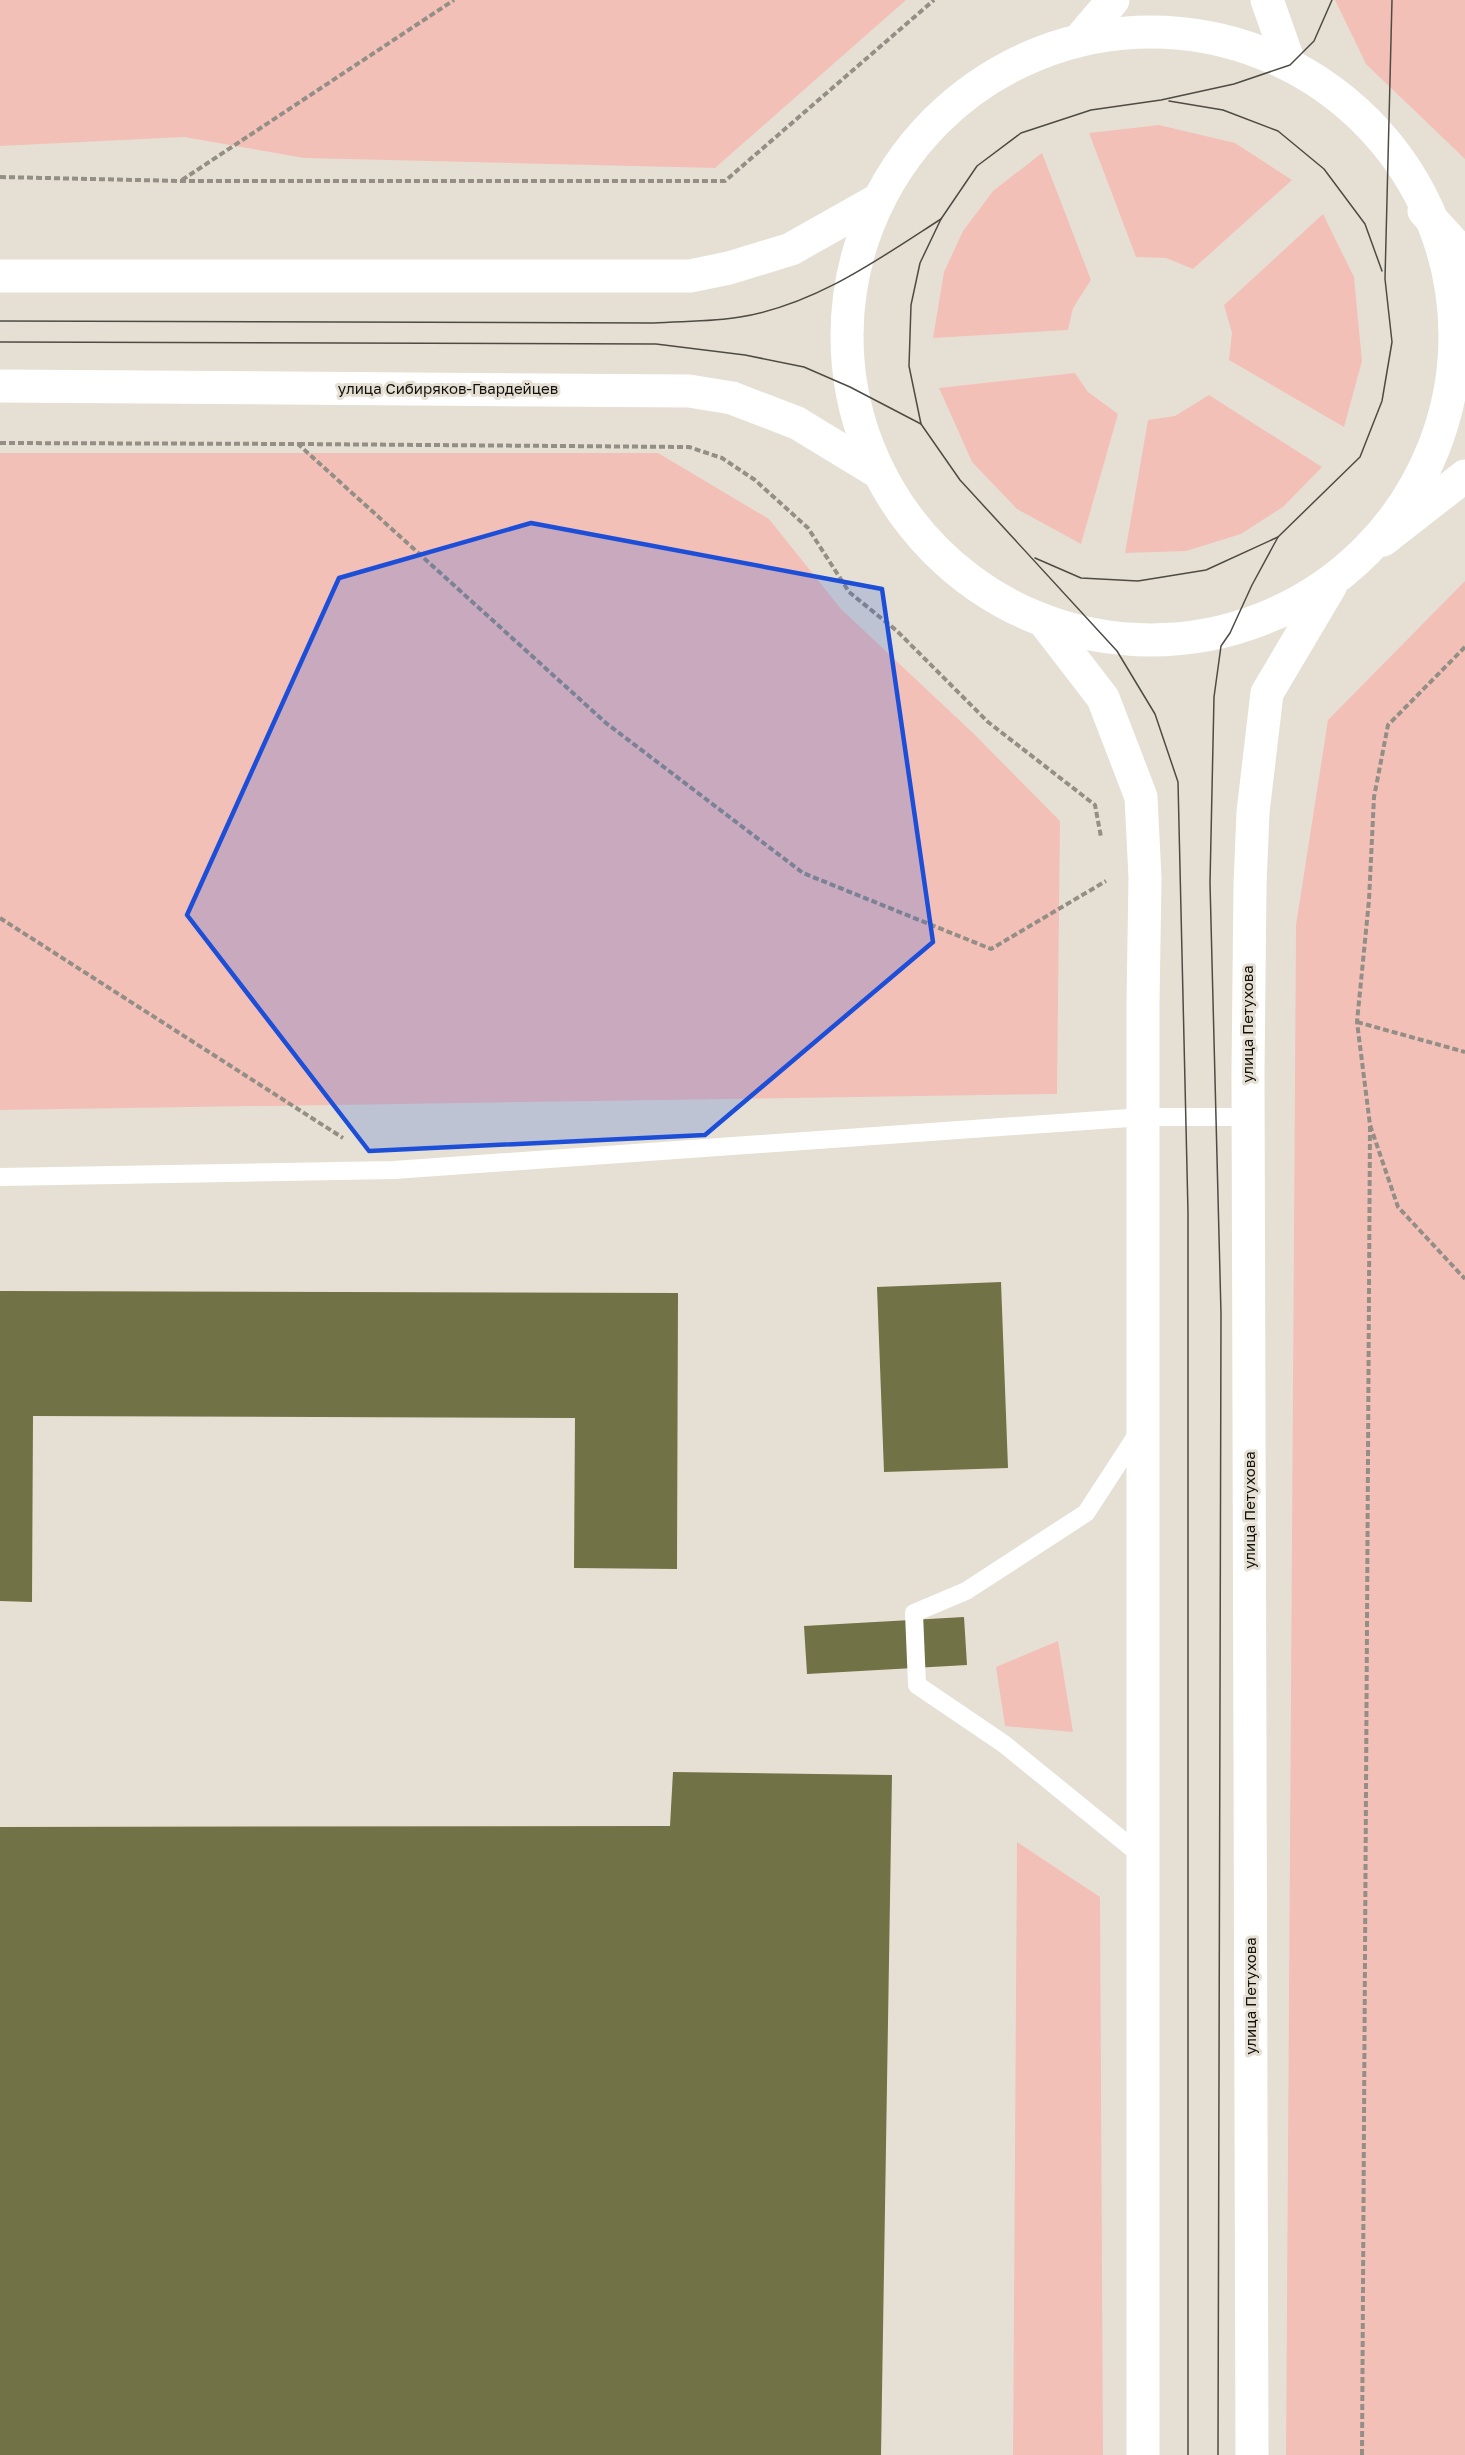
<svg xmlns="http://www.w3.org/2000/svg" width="1465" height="2455" viewBox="0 0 1465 2455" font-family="'Golos Text',sans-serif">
<rect width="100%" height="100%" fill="#e6e0d4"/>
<!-- green -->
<g fill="#f3c0b8">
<polygon points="0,0 906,0 715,168 304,158 184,137 0,146"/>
<polygon points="1335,0 1465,0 1465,159 1366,64"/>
<polygon points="1159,125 1235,143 1292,180 1193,269 1166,258 1136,257 1089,133"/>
<polygon points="1042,153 1091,280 1073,308 1068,330 933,338 944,272 963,231 993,191"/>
<polygon points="1323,214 1354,277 1362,361 1344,427 1229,360 1232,333 1224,305"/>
<polygon points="1075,373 1088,392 1118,414 1081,544 1017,509 972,462 939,388"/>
<polygon points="1209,395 1322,467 1283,507 1241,534 1186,551 1125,553 1148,420 1175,416"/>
<polygon points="0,453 658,453 769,519 841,609 973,733 1060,821 1057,1094 0,1110"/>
<polygon points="1465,581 1465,2455 1286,2455 1296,925 1328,720"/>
<polygon points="1058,1641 1073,1732 1005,1726 996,1667"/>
<polygon points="1017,1842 1100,1897 1103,2455 1013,2455"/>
</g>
<!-- building -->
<g fill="#717245">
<polygon points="1001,1282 1008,1468 884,1472 877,1287"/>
<polygon points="0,1291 678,1293 677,1569 574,1568 575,1418 33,1416 32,1602 0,1601"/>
<polygon points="964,1617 967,1665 807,1674 804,1626"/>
<polygon points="673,1772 892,1775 881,2455 0,2455 0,1827 670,1826"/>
</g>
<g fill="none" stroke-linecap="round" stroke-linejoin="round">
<!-- path -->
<g stroke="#938f86" stroke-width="4" stroke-dasharray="6 3" stroke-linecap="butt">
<polyline points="0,177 182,181 725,181 934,0"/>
<polyline points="182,180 454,0"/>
<polyline points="0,443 298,444 606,723 803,873 991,949 1106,881"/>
<polyline points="299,444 689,447 722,458 755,480 808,528 849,592 897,631 988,722 1095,805 1101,837"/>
<polyline points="1465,647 1388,725 1374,797 1369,900 1357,1022 1370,1125 1398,1207 1465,1279"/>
<polyline points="0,918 343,1138"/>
<polyline points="1357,1022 1465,1052"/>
<polyline points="1362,2455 1370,1125"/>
</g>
<!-- service -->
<g stroke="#fff" stroke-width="18">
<polyline points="0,1177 394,1170 1143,1117 1249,1117"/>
<polyline points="1140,1430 1086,1513 966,1591 914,1613 917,1685 1004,1744 1143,1857"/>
</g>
<!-- minor -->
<g stroke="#fff" stroke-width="33">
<polyline points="1424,211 1465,256"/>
<polyline points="1383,540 1465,476"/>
</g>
<!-- secondary -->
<g stroke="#fff" stroke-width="33">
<polyline points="0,276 690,276 729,268 791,249 878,200"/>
<polyline points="0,386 689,391 732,398 797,423 876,471"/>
</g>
<!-- trunk -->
<g stroke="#fff" stroke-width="33">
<polyline points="1267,0 1290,65"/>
<circle cx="1151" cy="336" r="304"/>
<polyline points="1080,39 1113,0"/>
<polyline points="1046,624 1103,698 1141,797 1145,878 1143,1003 1143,2455"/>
<polyline points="1252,2455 1248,1073 1250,885 1253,812 1267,693 1331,585"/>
</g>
<!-- tram -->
<g stroke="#4e4b45" stroke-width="1.5">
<polyline points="1169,101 1223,110 1278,131 1324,169 1365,224 1382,271"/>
<path d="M0 321 653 323C681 321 712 322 740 317 815 305 879 259 941 219"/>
<polyline points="0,342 656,344 745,355 804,367 850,387 921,424"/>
<polyline points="1035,558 1081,578 1138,581 1206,570 1278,537"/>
<polyline points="1188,2455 1188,1212 1178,782 1155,714 1117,651 960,480 921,424 909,366 911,305 920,263 941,219 977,166 1021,133 1091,110 1161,100 1234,84 1290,65 1314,41 1332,0"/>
<polyline points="1218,2455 1221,1314 1210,883 1214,697 1221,646 1230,633 1252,585 1278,537 1360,457 1382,401 1392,342 1385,279 1392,0"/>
</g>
</g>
<!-- marked area -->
<path fill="#1d4ed8" fill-opacity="0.2" stroke="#1d4ed8" stroke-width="4.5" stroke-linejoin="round" d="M531 523 882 589 933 942 705 1135 369 1151 187 915 339 578Z"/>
<g text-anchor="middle" stroke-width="6" stroke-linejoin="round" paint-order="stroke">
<!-- street labels -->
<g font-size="15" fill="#14120e" stroke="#e6e0d4">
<text x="448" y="394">улица Сибиряков-Гвардейцев</text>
<text transform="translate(1248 1024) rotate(-90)" y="5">улица Петухова</text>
<text transform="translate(1250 1510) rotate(-90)" y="5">улица Петухова</text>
<text transform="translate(1251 1996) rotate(-90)" y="5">улица Петухова</text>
</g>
</g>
</svg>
